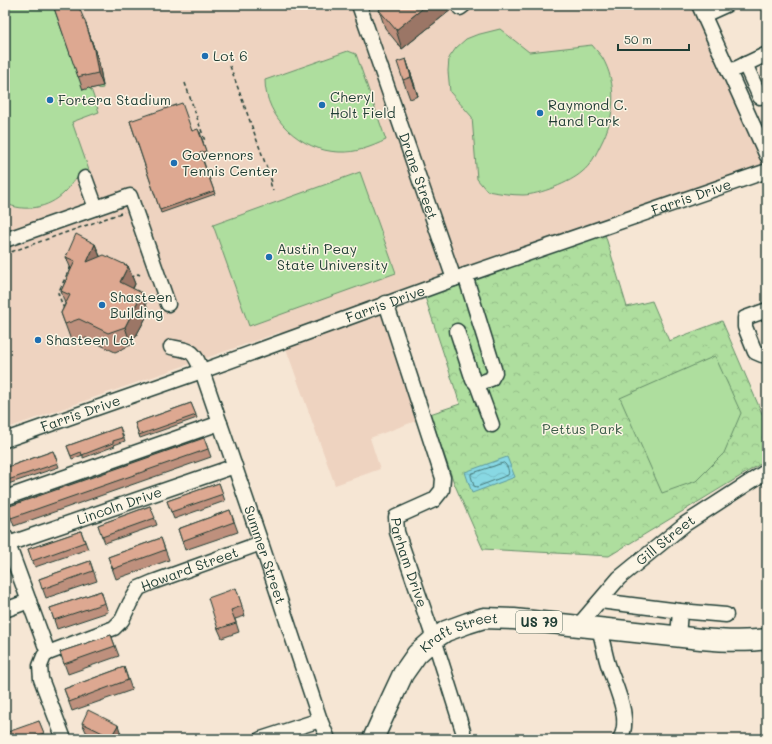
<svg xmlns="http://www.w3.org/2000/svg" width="772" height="744" viewBox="0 0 772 744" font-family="Mali,sans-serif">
<defs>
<pattern id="park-crowns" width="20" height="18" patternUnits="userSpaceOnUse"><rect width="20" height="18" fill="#aede9e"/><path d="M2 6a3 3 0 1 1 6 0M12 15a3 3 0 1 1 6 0" fill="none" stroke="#95bf89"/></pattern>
<pattern id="water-waves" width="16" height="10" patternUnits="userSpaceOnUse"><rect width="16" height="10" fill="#88d8e3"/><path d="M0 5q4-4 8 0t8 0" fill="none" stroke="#75bac3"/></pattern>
</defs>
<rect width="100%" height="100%" fill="#f6e6d4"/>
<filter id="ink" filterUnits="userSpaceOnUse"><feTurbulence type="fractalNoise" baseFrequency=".025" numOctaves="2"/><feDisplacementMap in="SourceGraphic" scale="8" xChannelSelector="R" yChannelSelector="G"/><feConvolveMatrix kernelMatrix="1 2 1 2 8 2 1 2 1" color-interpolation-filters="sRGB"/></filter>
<g filter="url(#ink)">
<!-- built -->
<polygon fill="#eed3c0" points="5,5 696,5 767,167 425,297 419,283 377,298 421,419 370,438 380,469 335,485 280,332 5,429"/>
<!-- park -->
<polygon fill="url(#park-crowns)" stroke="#668e69" points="604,231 627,307 652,301 669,341 722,321 767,425 767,460 609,556 483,549 454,483 430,414 460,404 425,297"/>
<!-- pitch -->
<g fill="#aede9e" stroke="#668e69">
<path d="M5 5H77L90 36 99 63 103 88 98 89 97 87 91 89 99 112 72 122 91 176 79 180 76 178C72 182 69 189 64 193 49 208 24 213 5 203Z"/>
<path d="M500 29 529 52 592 45C595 49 599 53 602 57 618 84 615 117 601 144 596 154 591 165 582 172 571 182 539 195 523 195 511 195 499 193 487 191L477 179 472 117 450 92 448 71 449 58 456 48 466 39 476 35Z"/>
<path d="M348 51 356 54 386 140C371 147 356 153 339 152 301 151 265 118 265 80Z"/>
<polygon points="360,172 396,273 249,326 213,225"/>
<polygon points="715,356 741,413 724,453 696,481 662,493 620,398"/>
</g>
<!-- water -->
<polygon fill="url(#water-waves)" stroke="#5e9a9d" points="507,457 515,477 472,493 465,472"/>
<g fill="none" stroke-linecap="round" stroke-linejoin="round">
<!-- shore -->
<path stroke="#497b7a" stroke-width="1" d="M504 463C507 465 510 472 508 475L477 487 474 486 471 476V474Z"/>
<!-- minor casing -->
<g stroke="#1f3d34" stroke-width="17">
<g id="minor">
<path id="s1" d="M359 5 454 279"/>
<polyline points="699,5 767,156"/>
<polyline points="460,8 464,5"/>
<polyline points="704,15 726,5"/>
<polyline points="745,64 760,97"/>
<polyline points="729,72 767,54"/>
<polyline points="85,178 96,208"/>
<polyline points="5,240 130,196 168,304"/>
<polyline points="465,275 495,372 491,379 477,384 492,425"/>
<path id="s2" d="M386 303 443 478 442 490 434 500 396 517 397 532 434 639 463 731"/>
<polyline points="767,310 745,318 745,327 755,352 762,355 767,353"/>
<polyline points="457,331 473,380 477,384"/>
<path id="s3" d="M171 347C193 351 193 350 202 371L261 543 320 720 328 739"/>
<path id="s4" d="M5 440 202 371 454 279 767 171"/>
<polyline points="5,498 220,423"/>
<polyline points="5,536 48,653 44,656 40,666 41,679 64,739"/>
<path id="s5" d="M5 545 235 466"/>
<polyline points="600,601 680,611 726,615"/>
<polyline points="5,610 29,601"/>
<path id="s6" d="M578 626 619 578 685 524 767 471"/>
<path d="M599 628C602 639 604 650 607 661 613 683 633 718 620 739"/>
<polyline points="678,637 680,611"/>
<path id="s7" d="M48 653 114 628 122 620 130 603 139 588 153 582 261 543"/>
<polyline points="261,739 320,720"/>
</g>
</g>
<!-- highway casing -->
<g stroke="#1f3d34" stroke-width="23">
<g id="highway">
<path id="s8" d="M373 739 382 719 403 674 417 654 434 639 446 631 468 623 484 618 514 619 701 639C723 641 745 642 767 639"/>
</g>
</g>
<!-- path -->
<g stroke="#1f3d34" stroke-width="1.5" stroke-dasharray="4 3" stroke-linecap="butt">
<polyline points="230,66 272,182 270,182 273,191"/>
<polyline points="185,83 205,141 203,142"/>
<polyline points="5,254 124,212"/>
<polyline points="131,276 132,277 138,274 140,275"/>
<polyline points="64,309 58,293 71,266"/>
</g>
<!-- minor -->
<use href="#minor" stroke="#fcf5e5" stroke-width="14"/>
<!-- highway -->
<use href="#highway" stroke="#fcf5e5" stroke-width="20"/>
</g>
<!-- wall -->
<g fill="#be907d" stroke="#1f3d34">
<polygon points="53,5 86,24 99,63 103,86 90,89 89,88 83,90"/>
<polygon points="384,5 452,5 452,9 402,49 385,28 379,10"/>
<polygon points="406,59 412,77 418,96 410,99 403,80"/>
<polygon points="130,121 200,132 207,155 202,157 215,194 161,213"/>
<polygon points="95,244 100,256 128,266 135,284 133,289 142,293 149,312 131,345 115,352 86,338 72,343 61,313 65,304 61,291 71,269 66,257"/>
<polygon points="191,403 197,418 140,438 135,423"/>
<polygon points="120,427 125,441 114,445 115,446 83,458 83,455 72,459 67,446"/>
<polygon points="204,438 211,457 14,526 7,507"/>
<polygon points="53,451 59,467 5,485 5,468"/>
<polygon points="219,483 225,501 174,519 167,501"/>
<polygon points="150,506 157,525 105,543 98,525"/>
<polygon points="230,510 238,532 185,550 178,529"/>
<polygon points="81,531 88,549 35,567 28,549"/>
<polygon points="161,538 169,560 116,579 108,557"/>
<polygon points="90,561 97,581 46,598 39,579"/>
<polygon points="236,588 245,616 235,619 239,632 222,638 218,629"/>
<polygon points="101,591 108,612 57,629 50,608"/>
<polygon points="111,635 119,656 68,674 60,652"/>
<polygon points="124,667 132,690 72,711 64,689"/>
<polygon points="39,721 46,739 5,739"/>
<polygon points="82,723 121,734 119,739 99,739 86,732"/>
</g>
<!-- shaded-wall -->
<g fill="#9b7666" stroke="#1f3d34">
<polygon points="427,5 452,5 452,9 402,49 396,30"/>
<polygon points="86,24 99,63 103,86 98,73"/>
<polygon points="406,59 412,77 418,96 411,77"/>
<polygon points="95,244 102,262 87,262"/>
<polygon points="128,266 135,284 126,301 120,282"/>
<polygon points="142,293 149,312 131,345 125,327"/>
<polygon points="118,725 121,734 119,739 112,739 111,737"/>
</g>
<!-- building -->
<g fill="#dda891" stroke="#1f3d34">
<polygon points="53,5 78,5 86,24 94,50 98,73 85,76 85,75 78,77"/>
<polygon points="384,5 427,5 396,30 379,10"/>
<polygon points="406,59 411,77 403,80 397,62"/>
<polygon points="182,103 192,131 198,129 206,151 200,153 214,191 160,210 130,121"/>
<polygon points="76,234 95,244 87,262 104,255 128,266 120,282 142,293 125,327 108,333 79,319 65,324 61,313 70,295 61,291 75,261 66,257"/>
<polygon points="191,403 196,415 139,435 135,423"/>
<polygon points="120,427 123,438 113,441 113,443 82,455 81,452 71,456 67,446"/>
<polygon points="204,438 208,449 11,518 7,507"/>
<polygon points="53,451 58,463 5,481 5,468"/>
<polygon points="219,483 223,494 171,512 167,501"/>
<polygon points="150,506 155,518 102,537 98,525"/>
<polygon points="230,510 234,522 182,541 178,529"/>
<polygon points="81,531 85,542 32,561 28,549"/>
<polygon points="161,538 165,550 113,569 108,557"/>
<polygon points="90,561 93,571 42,589 39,579"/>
<polygon points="236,588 242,606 231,610 236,623 218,629 208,598"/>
<polygon points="101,591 105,603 54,620 50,608"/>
<polygon points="111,635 115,646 64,664 60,652"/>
<polygon points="124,667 128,680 69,702 64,689"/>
<polygon points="88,710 118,725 111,737 82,723"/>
<polygon points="39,721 44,733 26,739 5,739 5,733"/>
</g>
</g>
<!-- markers -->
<g fill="#1f6fb2" stroke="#fcf5e5" stroke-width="1.5">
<circle cx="205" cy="56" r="4"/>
<circle cx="50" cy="100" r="4"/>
<circle cx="322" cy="105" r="4"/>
<circle cx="540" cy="113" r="4"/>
<circle cx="174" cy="163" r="4"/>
<circle cx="269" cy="257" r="4"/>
<circle cx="102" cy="305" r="4"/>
<circle cx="38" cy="340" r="4"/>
</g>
<g text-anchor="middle" stroke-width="3" stroke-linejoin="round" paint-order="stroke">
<!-- shield labels -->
<rect fill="#fcf5e5" stroke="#617469" stroke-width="1" x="516" y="611" width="46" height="22" rx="3"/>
<g font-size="13" font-weight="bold" fill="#1f3d34">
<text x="539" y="627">US 79</text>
</g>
<!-- poi labels -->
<g font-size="14" fill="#1f3d34" stroke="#fcf5e5" text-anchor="start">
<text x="213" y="61">Lot 6</text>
<text x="330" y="102">Cheryl<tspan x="330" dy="16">Holt Field</tspan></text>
<text x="58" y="105">Fortera Stadium</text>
<text x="548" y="110">Raymond C.<tspan x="548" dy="16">Hand Park</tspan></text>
<text x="182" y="160">Governors<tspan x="182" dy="16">Tennis Center</tspan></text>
<text x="277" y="254">Austin Peay<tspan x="277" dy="16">State University</tspan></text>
<text x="110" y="302">Shasteen<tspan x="110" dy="16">Building</tspan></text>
<text x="46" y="345">Shasteen Lot</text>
</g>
<!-- street labels -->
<g font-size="14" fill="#1f3d34" stroke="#fcf5e5">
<text dy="5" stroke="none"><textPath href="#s1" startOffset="181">Drane Street</textPath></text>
<text dy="5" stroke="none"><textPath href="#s4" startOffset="728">Farris Drive</textPath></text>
<text dy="5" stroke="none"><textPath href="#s4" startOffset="404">Farris Drive</textPath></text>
<text dy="5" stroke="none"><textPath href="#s4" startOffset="80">Farris Drive</textPath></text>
<text dy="5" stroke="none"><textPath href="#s5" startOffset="121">Lincoln Drive</textPath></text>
<text dy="5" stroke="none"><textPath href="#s6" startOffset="123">Gill Street</textPath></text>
<text dy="5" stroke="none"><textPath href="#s3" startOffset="237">Summer Street</textPath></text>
<text dy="5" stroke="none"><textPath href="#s2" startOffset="298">Parham Drive</textPath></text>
<text dy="5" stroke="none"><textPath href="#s7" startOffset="172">Howard Street</textPath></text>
<text dy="5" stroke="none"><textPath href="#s8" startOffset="145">Kraft Street</textPath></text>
</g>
<!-- park labels -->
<g font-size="14" fill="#3c5d49" stroke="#fcf5e5">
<text x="582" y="434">Pettus Park</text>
</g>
</g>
<!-- margin -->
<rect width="772" height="744" fill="none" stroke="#fcf5e5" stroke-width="20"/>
<rect x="10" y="10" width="752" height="724" fill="none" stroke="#1f3d34" stroke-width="1.5" filter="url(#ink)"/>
<!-- scale -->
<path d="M618 44v6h71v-6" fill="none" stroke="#1f3d34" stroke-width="2"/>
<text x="624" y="44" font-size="12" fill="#1f3d34" stroke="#fcf5e5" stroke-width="3" paint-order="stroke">50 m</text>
</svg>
